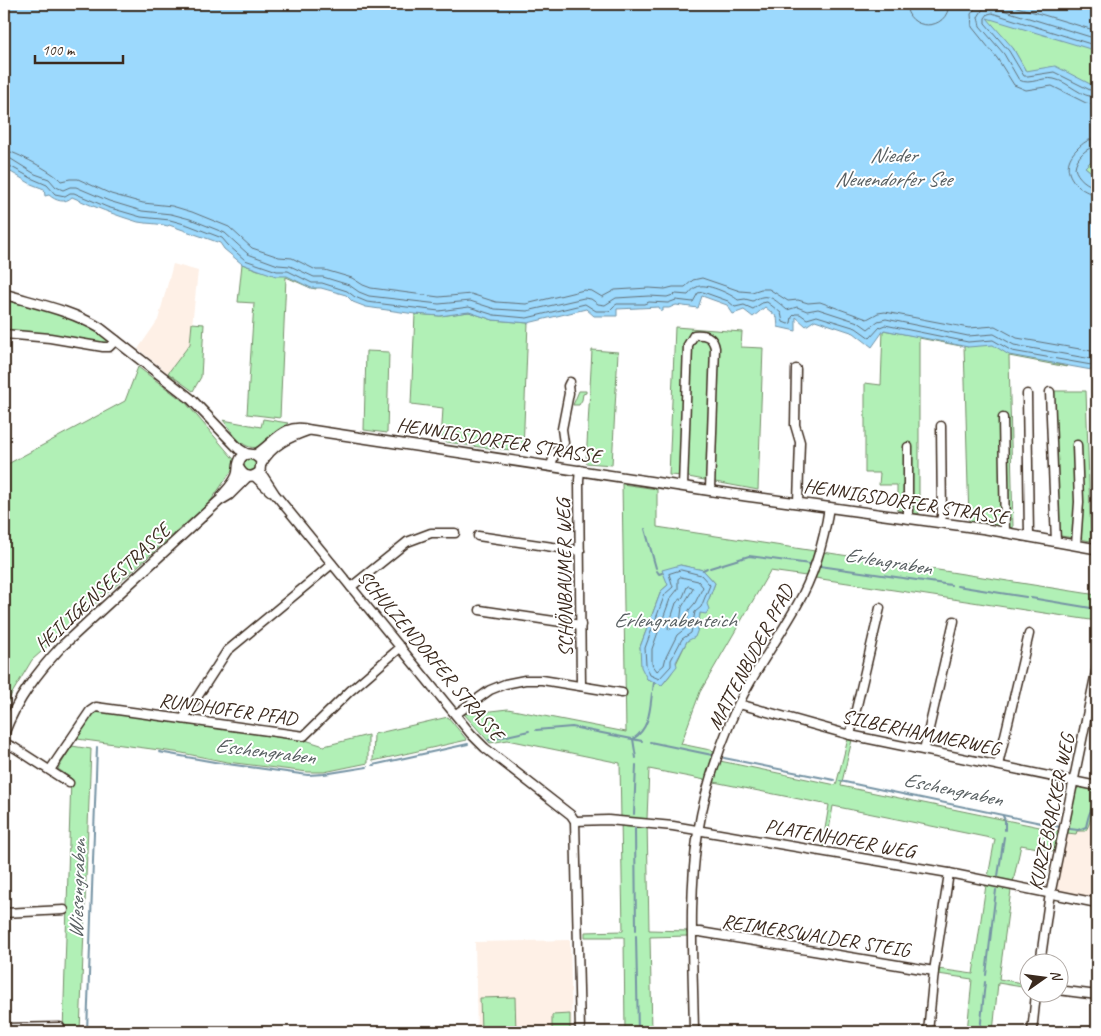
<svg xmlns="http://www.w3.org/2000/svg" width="1101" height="1036" viewBox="0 0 1101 1036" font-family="Caveat,sans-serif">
<rect width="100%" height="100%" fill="#fff"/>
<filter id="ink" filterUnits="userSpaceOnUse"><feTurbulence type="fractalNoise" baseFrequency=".02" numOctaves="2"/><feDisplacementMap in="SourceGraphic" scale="10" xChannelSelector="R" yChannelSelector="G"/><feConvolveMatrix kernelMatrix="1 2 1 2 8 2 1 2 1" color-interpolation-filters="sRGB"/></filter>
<g filter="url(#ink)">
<!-- built -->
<g fill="#fef0e6">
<polygon points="173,264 198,271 190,344 168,373 138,349 158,320"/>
<polygon points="1097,807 1097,899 1059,891 1056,887 1067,833 1076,834 1077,831 1082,831 1090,822 1091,815"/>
<polygon points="570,940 572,1032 477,1032 475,942"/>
</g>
<!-- green -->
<g fill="#b1f0b6" stroke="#768d6a" fill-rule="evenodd">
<polygon points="920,4 965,4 1097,45 1097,105 1026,72 1013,48 954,16"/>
<polygon points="1097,108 1097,177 1085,167"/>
<polygon points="242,264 258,270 314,276 316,289 311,288 286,277 280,418 247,414 254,303 238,302"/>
<path d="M4 297C42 308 76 316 109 339L108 343 106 345 4 332Z"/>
<polygon points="469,312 493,320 528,323 523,451 479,447 441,441 443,408 411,404 415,314 440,316"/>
<polygon points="192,323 204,324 201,377 193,391 168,373 190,344"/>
<polygon points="675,327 742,332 741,347 763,348 758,490 683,476 669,475"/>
<polygon points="883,330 910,335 927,334 961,346 919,338 919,514 897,510 897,485 879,485 880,473 865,473 865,383 881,385"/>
<polygon points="970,337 1067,367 1009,356 1013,528 969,521 964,346 968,347"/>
<polygon points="592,350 618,352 612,465 586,463"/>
<polygon points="366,351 389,352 387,433 364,430"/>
<polygon points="138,367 186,403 237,463 210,502 32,660 11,695 4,711 4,466 125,401"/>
<polygon points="579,391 586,391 586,393 583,394 582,400 579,405 573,405"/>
<polygon points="1051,391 1086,391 1091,541 1055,535"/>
<path d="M263 419 288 423 258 447C242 451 232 431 223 420L261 427Z"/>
<circle cx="250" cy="465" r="6"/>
<path d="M622 484 657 489V527L815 551 806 576 770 571 700 692 681 744 715 751 705 780 649 769 647 819 649 930 688 931V936L650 937 652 1032H625L624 937H585V932L623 931 620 763 508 740 490 743 464 714 508 709 626 732ZM680 565 703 570 715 583 709 599 700 613 698 629 687 641 671 674 662 685 647 679 640 647 661 591 668 585Z"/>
<polygon points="823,552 1097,595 1097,621 815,578"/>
<polygon points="99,710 299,738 324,746 368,735 368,763 324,772 308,772 227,762 182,753 77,739 74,737 90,714"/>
<polygon points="448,717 467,740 373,761 374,734"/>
<polygon points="848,739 852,740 841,786 1059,831 1055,851 1021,845 1013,882 988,877 995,839 833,806 826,848 822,847 829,805 714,782 720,761 836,785"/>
<polygon points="72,746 91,749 80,1032 63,1032 71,778 58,769"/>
<path d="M1080 787 1097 790V807C1089 813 1092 824 1085 831H1077L1076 834 1067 833 1076 789Z"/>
<polygon points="986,885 1011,890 999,979 1028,984 1028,988 998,983 993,1032 967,1032 972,979 938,974 938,969 973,974"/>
<polygon points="515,997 516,1032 481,1032 480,998"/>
<polygon points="570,1014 570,1032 552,1032 552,1015"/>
</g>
<!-- water -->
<g fill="#9cd9fd" stroke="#7593a4">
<path d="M4 4H919L928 7 936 4H1097V51L987 18 1013 48 1026 71 1055 66 1094 86 1097 85V155L1085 167 1097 177V371L1009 355 993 345 968 347 884 330 872 347 854 333 815 320 806 326 796 317V331L778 327 777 317 765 307 753 317 744 310 733 314 727 305 702 296 698 308 676 305 669 308H663V311H661L659 307 617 309V316H594L586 309 528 323 493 320 469 312 440 316 415 314 366 307 353 302 346 295 321 288H311L287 276H276L242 264 224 249 220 243 169 225 168 226C158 223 148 224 138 222 115 215 94 207 72 197 65 204 56 201 49 195L45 196 44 189 31 184 4 168Z"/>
<polygon points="680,565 703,570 715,583 707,604 709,609 706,614 700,613 698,629 695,637 687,641 676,662 677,666 662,685 647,679 641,667 640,647 661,591 668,585 662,570"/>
</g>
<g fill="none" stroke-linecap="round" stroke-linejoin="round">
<!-- shore -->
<g stroke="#627077" stroke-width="1">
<path d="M906 4C907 32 948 32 949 4"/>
<polyline points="978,4 971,14 972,27 997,58 1014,85 1026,90 1052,86 1086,103 1097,105"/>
<polyline points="1007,4 1097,31"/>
<path d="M1097 39 993 7 983 9 978 17 980 26 1004 54 1019 80C1031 86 1042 76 1054 79 1069 82 1081 98 1097 97"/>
<polyline points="1097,46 992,13 988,14 985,18 985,23 1009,51 1024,76 1028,76 1054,72 1092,91 1097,90"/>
<path d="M1097 138C1088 139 1083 143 1077 149 1064 162 1066 175 1079 187 1085 191 1090 194 1097 194"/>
<path d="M1097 146C1087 147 1076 157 1075 168 1077 177 1087 186 1097 187"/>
<path d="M4 150C14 151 55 173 61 181L70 179H78L111 194 143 203 172 206 192 212 229 227 252 248 279 257 292 258 316 270H325L352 278 363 285 371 288 439 297 471 294 496 302 526 304 584 290 592 291 602 297 615 290 649 288 665 289 673 287H685L693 280 702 278 740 291 752 292 761 289H769L788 301 798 300 808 303 820 302 867 319 878 313 885 312 969 328 995 326 1017 338 1097 352"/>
<path d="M4 158 11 159 35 174 49 179 56 187 63 190 70 187H76L109 201 142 211 171 214 190 219 225 233 248 254 278 265 290 266 314 277H323L349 285 359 292 369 296 439 304 470 301 495 309 527 311 584 298 591 299 598 304 605 305 616 298 649 296 667 297 676 294 688 295C691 292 693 288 697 287 705 282 731 294 738 300L745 299 753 301C768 291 775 300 787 310L797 307 807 311 818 309 858 322 868 329 878 321 886 319 968 336 994 334 1014 345 1097 360"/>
<polyline points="4,164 8,165 33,179 47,185 55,194 65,196 70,193 74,193 107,207 141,217 170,220 188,225 222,238 228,245 245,260 277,271 288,271 312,283 322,283 347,291 355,297 367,302 439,311 469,307 494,315 527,318 585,304 596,311 609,311 614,306 617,304 644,304 649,302 668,303 676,300 693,302 698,293 703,292 728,301 735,307 744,305 753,309 762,303 767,302 781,313 783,322 788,324 791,323 792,317 795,314 800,314 807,319 817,316 856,328 870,338 880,327 885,325 968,342 993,340 1012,351 1097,366"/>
<polygon points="681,570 701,575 710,585 701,607 695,612 691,633 682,639 671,660 671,666 659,679 650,675 646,665 645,648 665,594 673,587 669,574"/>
<polygon points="681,577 698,581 703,587 695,603 689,610 686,628 677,635 666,657 664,665 657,671 652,664 652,649 670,599 678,589 678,579"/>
<polygon points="689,586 692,587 693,589 682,607 680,623 669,630 668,628 676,603 683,597 687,587"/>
</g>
<!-- stream -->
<g stroke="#7593a4" stroke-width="2">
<polyline points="645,529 656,568"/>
<polyline points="820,566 951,585"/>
<polyline points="710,568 749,556 810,564"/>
<polyline points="703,570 707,568"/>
<polyline points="657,571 659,574 662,573"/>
<polyline points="957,586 1026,597"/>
<polyline points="1031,598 1097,609"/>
<polyline points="653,690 654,682"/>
<polyline points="536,730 572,727 642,741"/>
<polyline points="489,740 529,731"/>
<polyline points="650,742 712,755"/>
<polyline points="159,752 220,763 308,775 324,774 367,767"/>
<path d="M636 758 633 739C649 729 650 711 652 693"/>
<polyline points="724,758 834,780"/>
<polyline points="373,765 468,744"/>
<polyline points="840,781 1060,827"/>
<polyline points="634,814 636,765"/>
<polyline points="1003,816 1005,820 1005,830"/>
<polyline points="635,829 636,930"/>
<path d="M1070 829 1078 830 1086 827C1088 818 1090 808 1097 802"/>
<polyline points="998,876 1004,837"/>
<polyline points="636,936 638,1032"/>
<polyline points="986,975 996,890"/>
<polyline points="87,1032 97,747"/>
<polyline points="980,1032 985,982"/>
</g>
<!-- minor casing -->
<g stroke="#3b2a1e" stroke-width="11">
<g id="minor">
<polyline points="4,334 50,338 103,347 109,347 116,340"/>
<polyline points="796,369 795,425 800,442 798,502"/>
<polyline points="1050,392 1056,542"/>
<polyline points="1027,394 1029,537"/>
<polyline points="1003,418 1005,533"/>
<polyline points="551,466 555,452 564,443 562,429 569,393 568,386 570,382"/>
<polyline points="580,470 579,480 581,686"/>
<polyline points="260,471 275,494 471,734 485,748 571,815 575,821 580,1032"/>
<polyline points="254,476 270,491"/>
<path d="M683 486 688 345 694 335C705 334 713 336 715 348L710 489"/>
<polyline points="908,518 908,447"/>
<polyline points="940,523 942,516 941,426"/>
<polyline points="478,536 580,551"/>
<polyline points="1076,545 1079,502 1077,445"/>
<polyline points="351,587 407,542 431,533 455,533"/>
<polyline points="480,610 581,625"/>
<polyline points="739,704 850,735 1097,786"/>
<polyline points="456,714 490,690 505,684 525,680 542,680 622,693"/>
<polyline points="183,719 227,651 332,564"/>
<polyline points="850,735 880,608"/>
<polyline points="4,743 15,748 69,783"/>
<polyline points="924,750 954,621"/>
<polyline points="998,765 1029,634"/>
<polyline points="50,770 90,711 96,707 304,736 350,691 401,647"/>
<polyline points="575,821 608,820 673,826 949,873 1097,903"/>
<polyline points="4,913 64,910"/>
<polyline points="692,932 700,932 934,971"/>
<polyline points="1040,964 1049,900 1097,667"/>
<polyline points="1058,990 1097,995"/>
<polyline points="4,1028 60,1027"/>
<path d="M694 1032C693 965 688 898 698 832 704 794 716 757 730 723 747 681 774 646 796 607 814 576 824 542 829 507"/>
<polyline points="928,1032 934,971 949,873"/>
<polyline points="1032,1032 1036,994"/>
</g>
</g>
<!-- major casing -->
<g stroke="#3b2a1e" stroke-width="12">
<g id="major">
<path d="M4 294C37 304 70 310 100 328L191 399 239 449 247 454"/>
<path d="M255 455C275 443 283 422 310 430L746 496 986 529 1097 549"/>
<path d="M261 464C272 444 289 437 309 430"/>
<path d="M222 496C227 490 233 484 236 477 239 472 237 467 239 462 243 450 255 453 261 461L260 471C253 479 244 478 239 468"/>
<path d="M4 733C17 699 37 673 61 647L219 501 229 495 248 476"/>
</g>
</g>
<!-- minor -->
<use href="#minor" stroke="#fff" stroke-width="8"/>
<!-- major -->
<use href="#major" stroke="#fff" stroke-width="9"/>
</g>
</g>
<g text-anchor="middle" stroke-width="4" stroke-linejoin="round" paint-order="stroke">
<!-- street labels -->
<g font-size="20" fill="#3b2a1e" stroke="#fff">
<text transform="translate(499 440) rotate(9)" y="7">HENNIGSDORFER STRASSE</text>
<text transform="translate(906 501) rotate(9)" y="7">HENNIGSDORFER STRASSE</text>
<text transform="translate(564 578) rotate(-91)" y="7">SCHÖNBAUMER WEG</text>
<text transform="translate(102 587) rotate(-43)" y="7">HEILIGENSEESTRASSE</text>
<text transform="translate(431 655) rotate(50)" y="7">SCHULZENDORFER STRASSE</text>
<text transform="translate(750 657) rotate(-62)" y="7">MATTENBUDER PFAD</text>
<text transform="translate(228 709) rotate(8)" y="7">RUNDHOFER PFAD</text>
<text transform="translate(921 732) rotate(12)" y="7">SILBERHAMMERWEG</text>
<text transform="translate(1051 812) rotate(-78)" y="7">KURZEBRACKER WEG</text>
<text transform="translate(840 838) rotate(10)" y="7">PLATENHOFER WEG</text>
<text transform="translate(816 935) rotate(9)" y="7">REIMERSWALDER STEIG</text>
</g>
<!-- water labels -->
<g font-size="21" font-style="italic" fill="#585f61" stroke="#fff">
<text x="893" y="162">Nieder<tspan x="893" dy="24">Neuendorfer See</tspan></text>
<text transform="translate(888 561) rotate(9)" y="7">Erlengraben</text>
<text x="675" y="627">Erlengrabenteich</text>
<text transform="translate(265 751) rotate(7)" y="7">Eschengraben</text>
<text transform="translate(953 789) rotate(12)" y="7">Eschengraben</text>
<text transform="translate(77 889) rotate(-88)" y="7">Wiesengraben</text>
</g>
</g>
<!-- margin -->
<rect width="1101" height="1036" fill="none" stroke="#fff" stroke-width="20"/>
<rect x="10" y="10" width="1081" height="1016" fill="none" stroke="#3b2a1e" stroke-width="2" filter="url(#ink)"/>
<!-- north arrow -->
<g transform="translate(1044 978) rotate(76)"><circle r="24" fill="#ffffff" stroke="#b1aaa5"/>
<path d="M0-4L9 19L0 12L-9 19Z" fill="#3b2a1e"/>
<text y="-8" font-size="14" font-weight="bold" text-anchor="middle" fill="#3b2a1e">N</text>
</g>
<!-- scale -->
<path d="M35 55v8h88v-8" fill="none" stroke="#3b2a1e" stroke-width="2.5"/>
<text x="42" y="55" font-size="15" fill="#3b2a1e" stroke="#ffffff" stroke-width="4" paint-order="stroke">100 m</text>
</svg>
